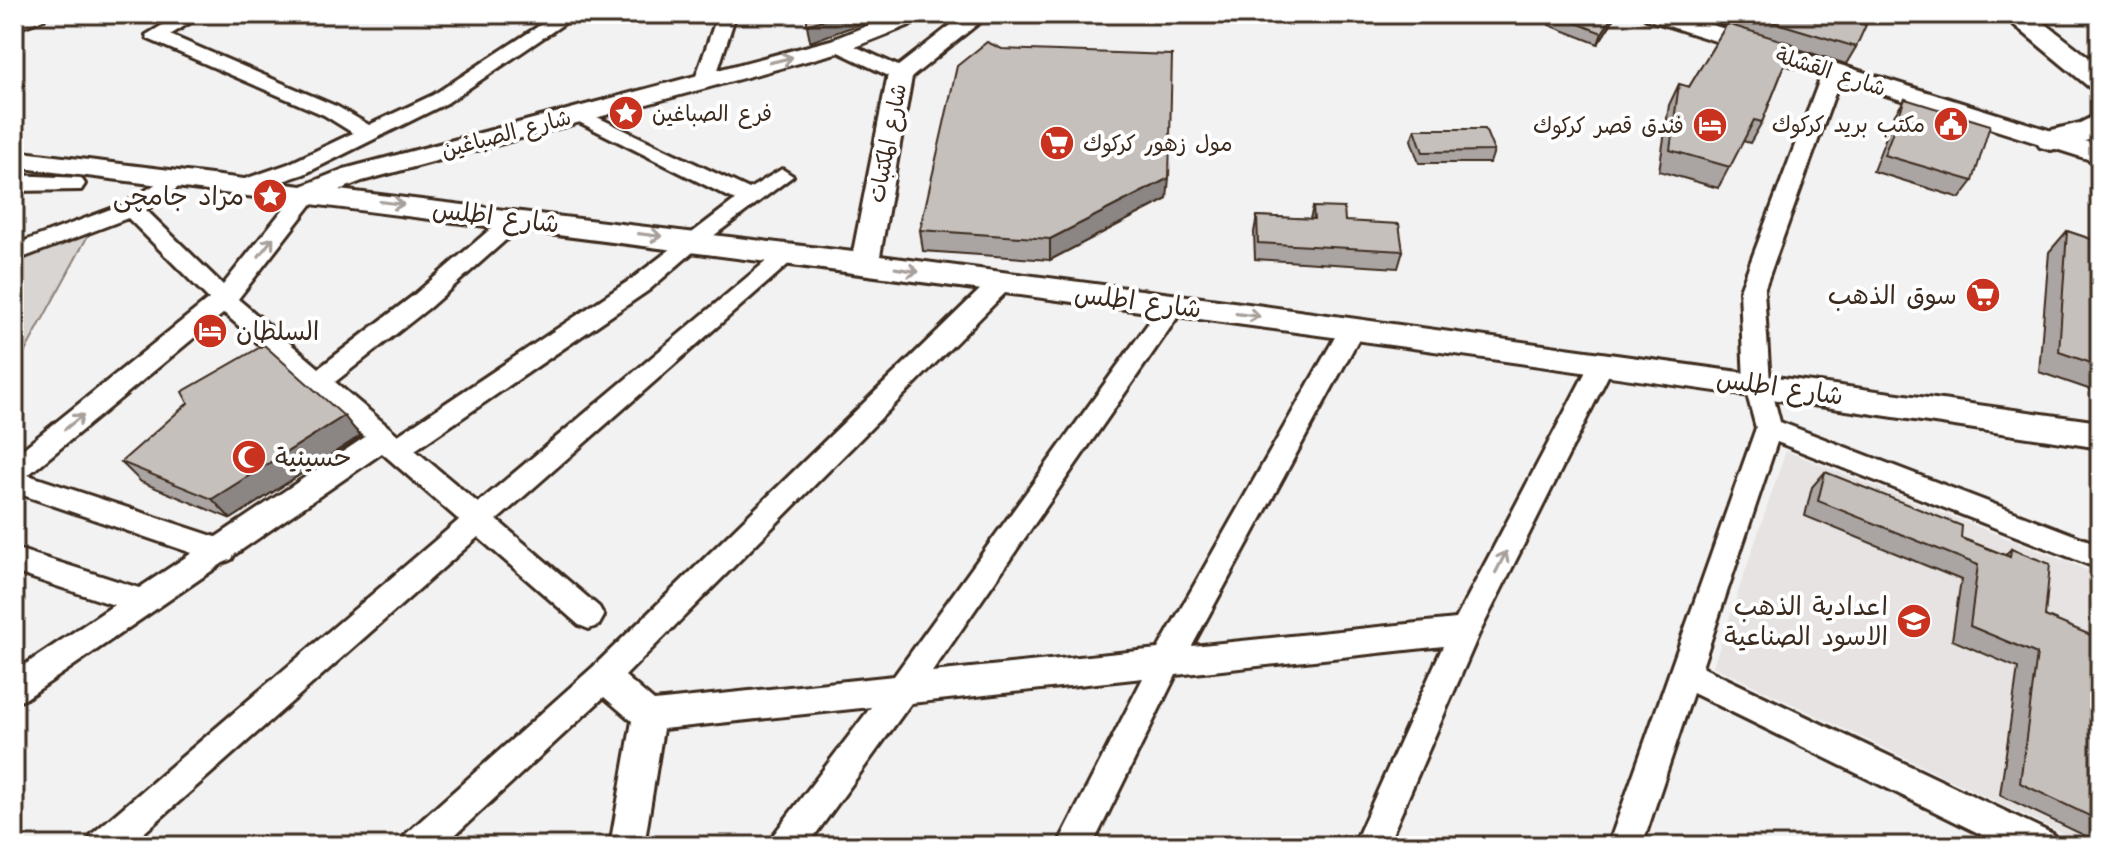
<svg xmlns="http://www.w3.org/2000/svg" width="2114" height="860" viewBox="0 0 2114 860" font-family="Kalam,'Playpen Sans Arabic',sans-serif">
<rect width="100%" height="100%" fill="#f3f2f2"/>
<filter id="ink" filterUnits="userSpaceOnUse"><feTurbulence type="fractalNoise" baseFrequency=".0125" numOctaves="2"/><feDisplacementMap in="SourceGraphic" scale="16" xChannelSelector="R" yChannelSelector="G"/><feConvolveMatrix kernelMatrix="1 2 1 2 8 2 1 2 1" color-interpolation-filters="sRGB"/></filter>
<g filter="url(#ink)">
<!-- built -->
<polygon fill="#e6e3e2" points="1786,451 2100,575 2100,846 2089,846 1713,666"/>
<!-- green -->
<polygon fill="#d8d5d2" stroke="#8a8078" stroke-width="2" points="91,230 14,372 14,260"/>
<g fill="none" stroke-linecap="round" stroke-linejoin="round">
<!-- minor casing -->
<g stroke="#3b2a1e" stroke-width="6">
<g id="minor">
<polygon points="181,14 204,14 170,35 338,107 369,125 433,95 557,14 578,14 447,103 304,174 247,193 239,191 236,186 239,181 288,164 353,133 324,115 148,39 146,35"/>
<polygon points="718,14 736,14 715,79 705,85 695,79"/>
<polygon points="839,39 907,70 910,74 907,78 893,78 832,49 830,45 832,41"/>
<polygon points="1833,65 1843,71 1764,290 1770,383 1780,422 2100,545 2100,569 1777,442 1702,667 2053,834 2058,846 2005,846 1693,693 1642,846 1608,846 1756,428 1744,383 1740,290 1823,71"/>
<path d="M578 108 749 189 782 169 793 176 700 246 649 290 415 450 478 503 782 248H798L801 253 497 520 599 607 604 616 599 625 589 629 579 625 478 537 129 846H87L92 834 459 520 382 453 234 555 232 559 223 563 25 699 14 703V672L114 605 14 572V548L139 588 192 553 14 492V456L209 299 128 218 14 261V245L124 204 175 172 186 179 183 184 146 210 223 285 301 187H317L320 192 317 197 238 299 319 368 414 295 509 213H525L528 218 525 223 430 307 335 382 398 435 633 278 735 200 571 118 568 114 571 110ZM224 313 365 437 216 537 28 475Z"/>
<polygon points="999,277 1007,279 1011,285 1007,291 625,676 654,701 894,676 1165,300 1173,298 1181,300 1185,306 1181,312 932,672 1158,649 1343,323 1352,320 1361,323 1364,329 1192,646 1456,619 1593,358 1602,355 1611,358 1614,364 1478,636 1387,846 1353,846 1443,646 1176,675 1092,846 1057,846 1143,678 911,703 807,846 769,846 774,834 871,707 663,729 644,846 610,846 632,721 604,697 443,846 401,846 406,834 593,667 991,279"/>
</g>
</g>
<!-- tertiary casing -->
<g stroke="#3b2a1e" stroke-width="6">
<g id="tertiary">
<polygon points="47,14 44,19 14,30 14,15"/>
<path d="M897 14H928L925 19 847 50 362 181 339 190 853 252 888 74 965 14H990L912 77 880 256 1256 305 2100 422V448C1406 342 710 253 14 167V151L302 186 344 169 831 40Z"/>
<polygon points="1643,14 1677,14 2100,146 2100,163 1646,19"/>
<polygon points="14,175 81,178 85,184 81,190 14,191"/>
</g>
</g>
<!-- primary casing -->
<g stroke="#3b2a1e" stroke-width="6">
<g id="primary">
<polygon points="2001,14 2033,14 2100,66 2100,90 2089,87"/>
<polygon points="2100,113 2100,137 2051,150 2040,147 2035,140 2040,133 2080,123"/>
</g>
</g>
<!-- minor -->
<use href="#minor" fill="#fff" fill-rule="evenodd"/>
<!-- tertiary -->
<use href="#tertiary" fill="#fff" fill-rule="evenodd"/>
<!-- primary -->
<use href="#primary" fill="#fff" fill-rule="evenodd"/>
</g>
<!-- wall -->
<g fill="#aaa5a3" stroke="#3b2a1e" stroke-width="2">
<polygon points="1553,14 1615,14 1612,22 1598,44 1549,25"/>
<polygon points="1693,14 1830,14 1856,47 1846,64 1792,47 1762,122 1750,143 1743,141 1718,188 1659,171 1669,105 1679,84 1689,87 1726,26 1692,16"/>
<polygon points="1905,99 1973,181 1960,198 1873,171 1894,116"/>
<polygon points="1415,129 1494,151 1490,163 1419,163 1411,140"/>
<polygon points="1167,199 1050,260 923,251 920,230"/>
<polygon points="1313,207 1345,221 1403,251 1398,268 1255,259 1254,232 1257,216 1310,219"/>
<polygon points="2067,231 2100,242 2100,393 2039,372 2049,252"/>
<polygon points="344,416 360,436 231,519 141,482 121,462"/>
<polygon points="1825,472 1961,538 2005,555 2011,549 2097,715 2100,717 2100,843 2000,795 2018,668 1952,640 1961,580 1805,516 1812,487"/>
</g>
<!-- shaded-wall -->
<g fill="#8b8684" stroke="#3b2a1e" stroke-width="2">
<polygon points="840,14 888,14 810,42 807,25"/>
<polygon points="1614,14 1612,22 1598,44 1602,33"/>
<polygon points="1169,178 1167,199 1050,260 1050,239"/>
<polygon points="344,416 360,436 231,519 212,499"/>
</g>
<!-- building -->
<g fill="#c6c0bd" stroke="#3b2a1e" stroke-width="2">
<polygon points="807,14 840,14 807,25"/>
<polygon points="1553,14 1614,14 1602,33"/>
<polygon points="1747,14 1830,14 1866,25 1856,47"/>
<polygon points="1727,24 1793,44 1762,122 1754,120 1730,167 1670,150 1679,84 1689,87"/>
<polygon points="987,42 1002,49 1172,55 1169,178 1050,239 920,230 957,66"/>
<polygon points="1905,99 1990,125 1973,181 1884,155"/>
<polygon points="1415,129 1485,129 1494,151 1423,152"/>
<polygon points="1313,207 1344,208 1345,221 1399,224 1403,251 1258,243 1257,216 1314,219"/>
<polygon points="2067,231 2100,242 2100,366 2059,352"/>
<polygon points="264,345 344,416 212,499 121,462 188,403 182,392"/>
<polygon points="1825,472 1962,526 1961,538 2010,557 2011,549 2050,564 2045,616 2100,639 2097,715 2100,717 2100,821 2020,783 2037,654 1970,626 1978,565 1818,501"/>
</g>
<!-- one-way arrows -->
<defs><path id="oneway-shaft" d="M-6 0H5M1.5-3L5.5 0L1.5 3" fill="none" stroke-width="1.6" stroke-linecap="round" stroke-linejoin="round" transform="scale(2)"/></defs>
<g stroke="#a79f9a">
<use href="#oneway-shaft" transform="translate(781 60) rotate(-14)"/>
<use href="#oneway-shaft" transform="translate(392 203) rotate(7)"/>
<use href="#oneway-shaft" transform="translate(650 235) rotate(7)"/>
<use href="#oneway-shaft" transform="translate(266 247) rotate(-52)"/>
<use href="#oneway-shaft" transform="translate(907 270) rotate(9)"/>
<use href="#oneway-shaft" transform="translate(1248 315) rotate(7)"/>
<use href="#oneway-shaft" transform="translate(74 422) rotate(-39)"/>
<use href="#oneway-shaft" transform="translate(1501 562) rotate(-63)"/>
</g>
</g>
<!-- icons -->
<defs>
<g id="sight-disc" transform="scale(1.8)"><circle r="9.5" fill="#c8321e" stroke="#fff"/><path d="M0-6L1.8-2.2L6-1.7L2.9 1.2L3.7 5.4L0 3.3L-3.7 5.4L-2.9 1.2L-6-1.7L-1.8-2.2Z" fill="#fff"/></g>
<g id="civic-disc" transform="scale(1.8)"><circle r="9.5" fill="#c8321e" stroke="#fff"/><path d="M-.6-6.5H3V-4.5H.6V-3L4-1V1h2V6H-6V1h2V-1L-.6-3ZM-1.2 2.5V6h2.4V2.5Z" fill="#fff"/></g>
<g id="hotel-disc" transform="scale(1.8)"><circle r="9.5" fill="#c8321e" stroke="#fff"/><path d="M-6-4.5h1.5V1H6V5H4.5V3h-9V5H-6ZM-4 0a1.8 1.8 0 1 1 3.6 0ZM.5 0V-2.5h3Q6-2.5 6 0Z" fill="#fff"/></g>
<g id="supermarket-disc" transform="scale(1.8)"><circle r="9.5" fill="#c8321e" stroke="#fff"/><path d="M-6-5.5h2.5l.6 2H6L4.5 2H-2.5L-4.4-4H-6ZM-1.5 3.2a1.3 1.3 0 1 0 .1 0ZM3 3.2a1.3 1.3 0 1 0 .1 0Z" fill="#fff"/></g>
<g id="mosque-disc" transform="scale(1.8)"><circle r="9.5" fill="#c8321e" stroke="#fff"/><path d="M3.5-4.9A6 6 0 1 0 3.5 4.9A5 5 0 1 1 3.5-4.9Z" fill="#fff"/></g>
<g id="school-disc" transform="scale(1.8)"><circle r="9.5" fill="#c8321e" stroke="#fff"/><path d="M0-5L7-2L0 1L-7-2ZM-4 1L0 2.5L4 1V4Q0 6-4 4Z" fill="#fff"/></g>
</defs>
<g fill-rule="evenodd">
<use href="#sight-disc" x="626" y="113"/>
<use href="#civic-disc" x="1951" y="124"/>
<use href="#hotel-disc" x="1710" y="125"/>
<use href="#supermarket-disc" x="1057" y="143"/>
<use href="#sight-disc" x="270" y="196"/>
<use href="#supermarket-disc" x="1983" y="295"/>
<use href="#hotel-disc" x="210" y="331"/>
<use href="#mosque-disc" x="249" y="457"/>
<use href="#school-disc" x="1914" y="621"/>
</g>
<g text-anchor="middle" stroke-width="8" stroke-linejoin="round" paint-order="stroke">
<!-- far-street labels -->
<g font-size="22" fill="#3b2a1e" stroke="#fff">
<text transform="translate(1831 71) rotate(18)" y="8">شارع القشلة</text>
<text transform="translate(506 133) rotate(-15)" y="8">شارع الصباغين</text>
<text transform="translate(887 143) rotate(-79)" y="8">شارع المكتبات</text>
</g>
<!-- far-poi labels -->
<g font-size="22" fill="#3b2a1e" stroke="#fff" text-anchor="start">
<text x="652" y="121">فرع الصباغين</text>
<text x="1925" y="132" text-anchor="end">مكتب بريد كركوك</text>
<text x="1684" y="133" text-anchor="end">فندق قصر كركوك</text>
<text x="1083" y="151">مول زهور كركوك</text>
</g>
<!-- poi labels -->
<g font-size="26" fill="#3b2a1e" stroke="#fff" text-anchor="end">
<text x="244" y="205">مراد جامچی</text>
<text x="1957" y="304">سوق الذهب</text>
<text x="236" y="340" text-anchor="start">السلطان</text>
<text x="275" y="466" text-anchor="start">حسينية</text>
<text x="1888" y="615">اعدادية الذهب<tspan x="1888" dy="30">الاسود الصناعية</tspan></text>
</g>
<!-- street labels -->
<g font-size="26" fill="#3b2a1e" stroke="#fff">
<text transform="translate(496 216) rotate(7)" y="9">شارع اطلس</text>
<text transform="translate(1138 301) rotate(7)" y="9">شارع اطلس</text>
<text transform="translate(1780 387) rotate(8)" y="9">شارع اطلس</text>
</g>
</g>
<!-- margin -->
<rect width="2114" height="860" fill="none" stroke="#fff" stroke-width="48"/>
<rect x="24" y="24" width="2066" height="812" fill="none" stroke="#3b2a1e" stroke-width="3" filter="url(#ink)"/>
</svg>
